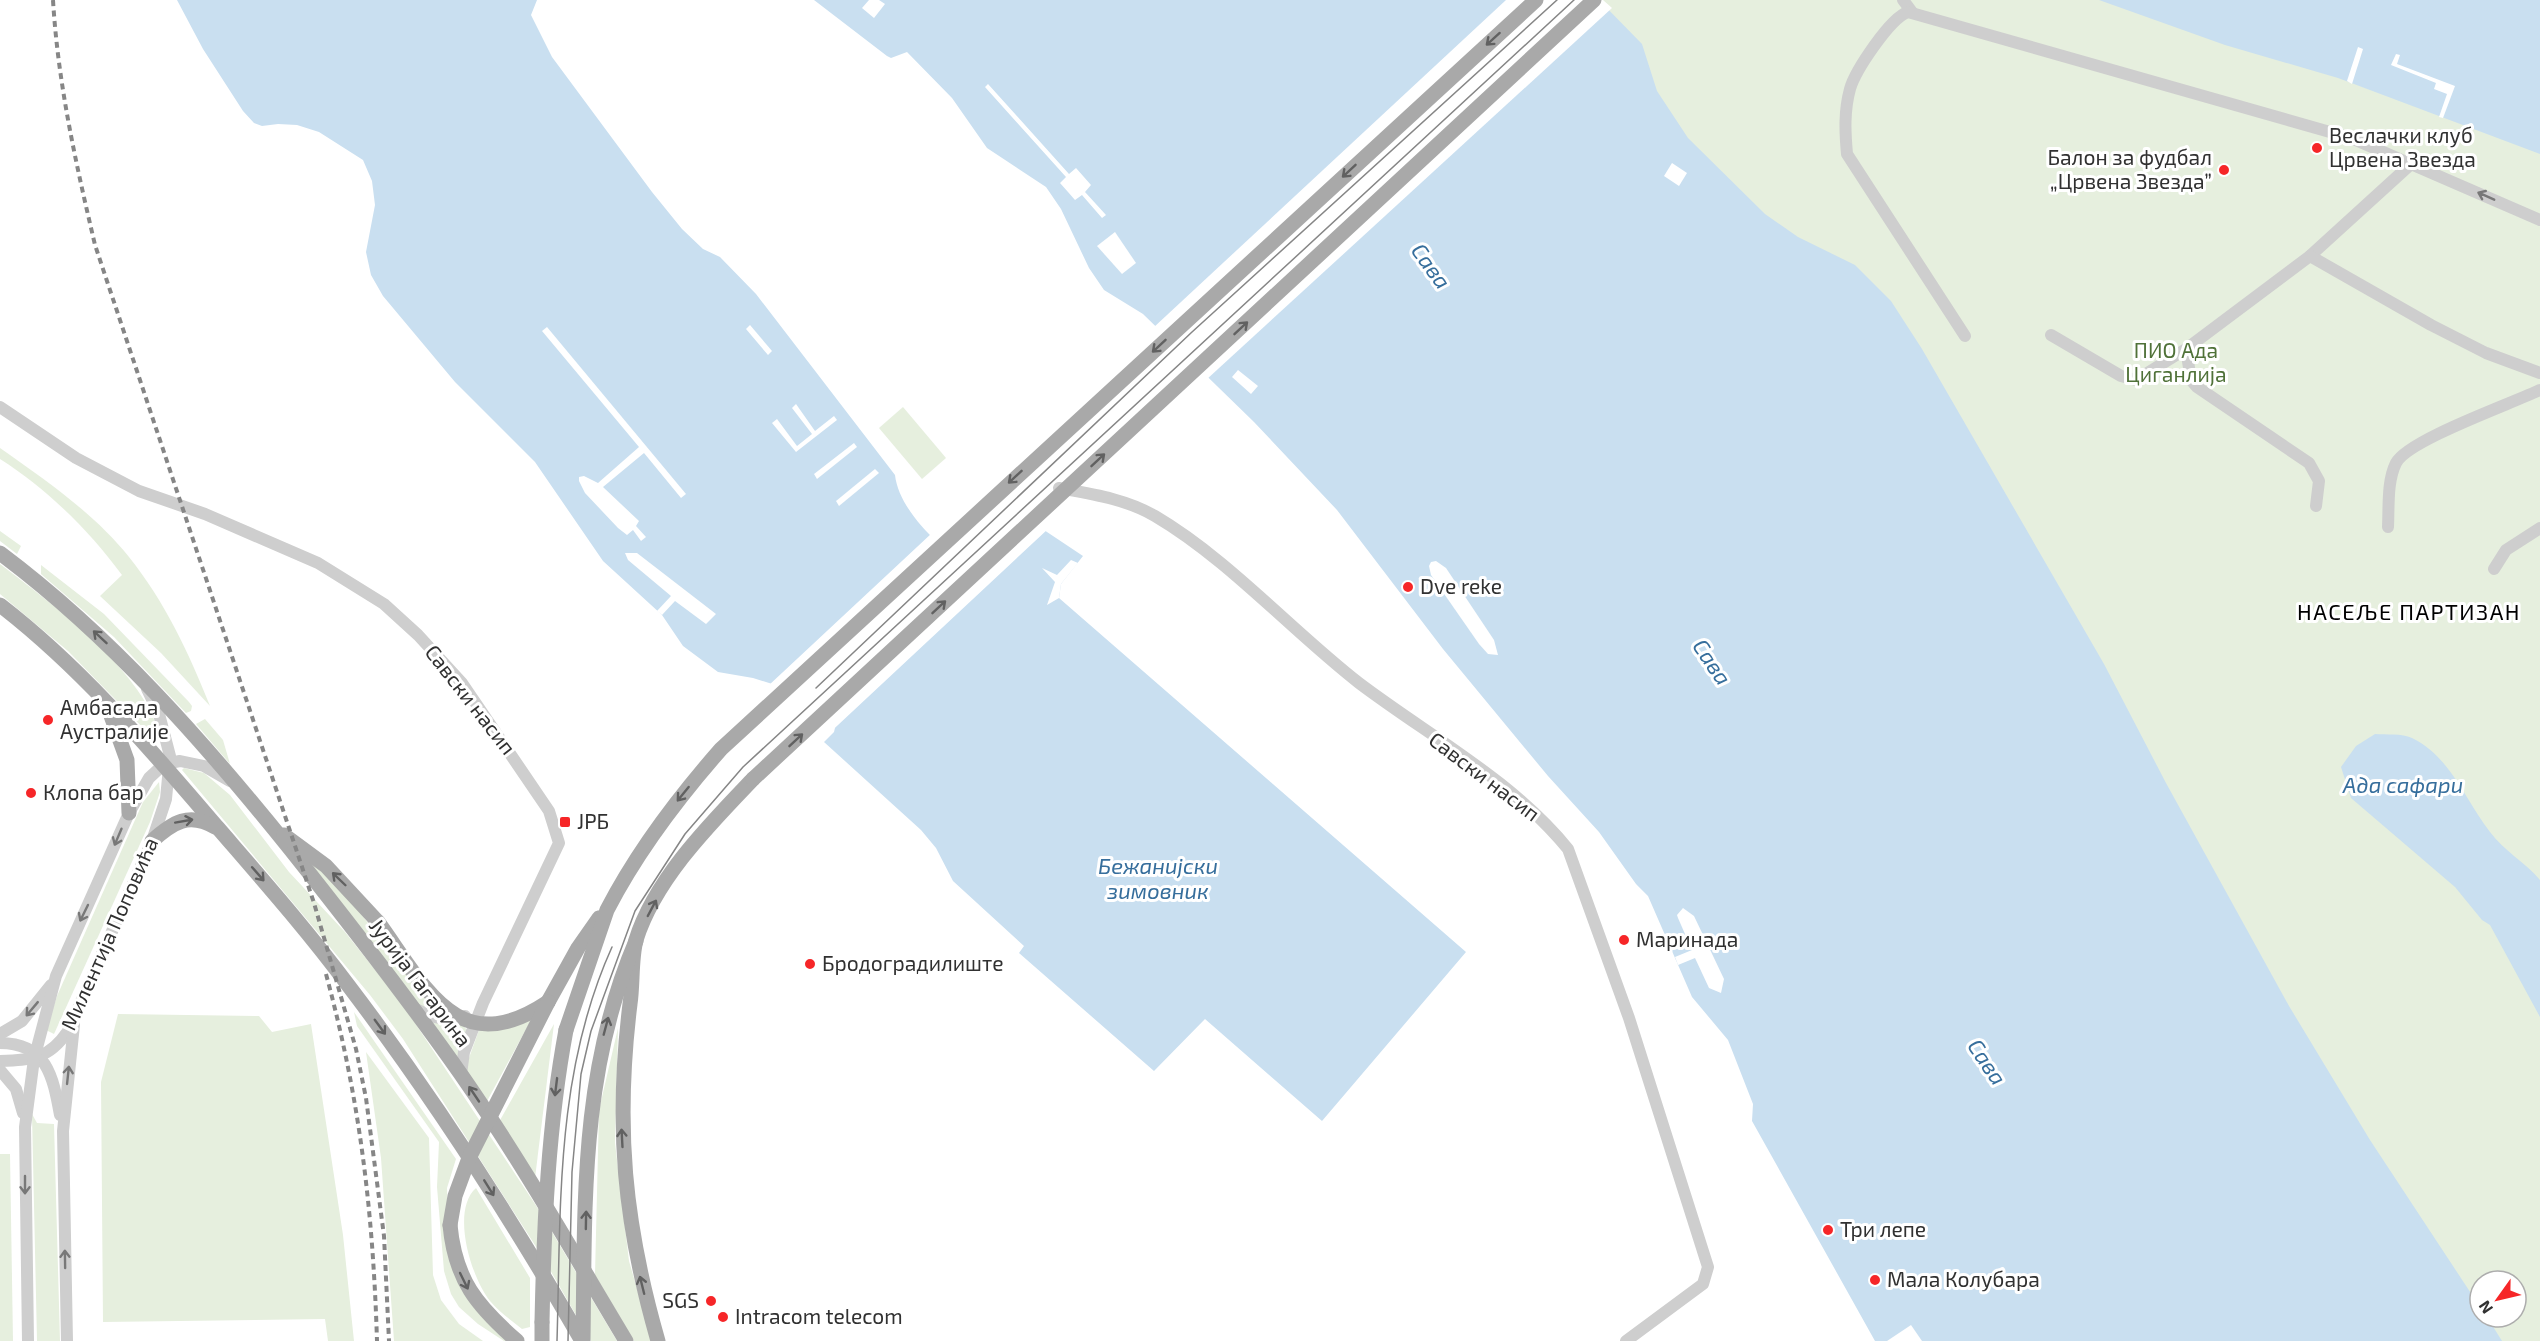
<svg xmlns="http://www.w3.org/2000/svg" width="2540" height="1341" viewBox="0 0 2540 1341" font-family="'Exo 2',sans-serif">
<rect width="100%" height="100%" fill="#fff"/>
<!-- green -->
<g fill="#e6efde" fill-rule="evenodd">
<path d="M1489 0H2540V1341H2404ZM2480 1281H2516V1317H2480Z"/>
<polygon points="903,407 946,458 922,479 879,428"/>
<path d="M0 448C45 480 94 513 129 557 165 602 189 653 210 706L161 653 100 596 122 575C89 530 47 489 0 459Z"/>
<polygon points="0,531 21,546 17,554 0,541"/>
<path d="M0 564C52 604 140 668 159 732L151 736 68 651 0 594Z"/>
<polygon points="41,565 104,614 189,702 192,706 191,711 186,713 114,637 41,574"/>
<polygon points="205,719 223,740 230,764 196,724"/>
<polygon points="184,768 204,773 230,795 289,872 345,932 403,1005 537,1207 617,1341 591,1341 542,1256 403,1039 370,995 182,770"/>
<polygon points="159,782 160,792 150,822 54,1034 46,1030 57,996 143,802"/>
<polygon points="311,860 355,906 418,988 442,1014 417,1005 308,864"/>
<polygon points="354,1012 456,1159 447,1188 448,1247 510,1341 504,1341 478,1324 459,1307 451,1294 444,1271 437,1187 439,1142 357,1026"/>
<polygon points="118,1014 259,1016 272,1032 311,1024 343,1235 354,1341 328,1341 325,1319 103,1322 101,1082"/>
<polygon points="426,1019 440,1024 462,1024 467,1030 456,1061"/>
<polygon points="531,1020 486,1103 465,1069 479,1030"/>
<polygon points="554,1024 535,1178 499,1122"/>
<polygon points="618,1028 615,1143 629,1261 652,1341 634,1341 595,1275 599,1110"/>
<polygon points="366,1052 429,1138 433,1275 441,1300 459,1324 483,1341 394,1341 381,1158"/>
<polygon points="32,1114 37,1123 54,1124 60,1341 37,1341"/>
<polygon points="0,1154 10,1154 13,1341 0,1341"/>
<path d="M476 1188 530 1278V1327L522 1329C511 1320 499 1312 490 1301 472 1279 450 1211 476 1188Z"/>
</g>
<!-- water -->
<g fill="#c9dff0">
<path d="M177 0H537L531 15 552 57 652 192 682 229 703 249 720 257 756 294 895 475C899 511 941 548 969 569L1038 526 1083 556 1061 584 1059 598 1466 952 1322 1121 1205 1019 1154 1071 1019 953 1024 946 953 881 936 848 921 830 824 742 834 732 839 711 829 702 753 678 718 672 683 646 662 615 603 561 535 462 455 382 383 296 371 275 366 252 375 205 372 181 363 160 319 132 297 125 278 124 262 126 254 123 243 111 203 49Z"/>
<polygon points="814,0 1599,0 1642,44 1657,91 1688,138 1765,214 1798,237 1855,265 1891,301 1922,349 2104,664 2166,783 2289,1006 2370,1140 2480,1307 2480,1317 2487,1317 2502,1341 1875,1341 1752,1121 1753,1104 1728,1040 1692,997 1648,896 1636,884 1599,832 1548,776 1443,649 1337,510 1254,422 1143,314 1104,290 1089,268 1061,209 1046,187 987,148 952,98 907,52 891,58 887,56"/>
<polygon points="2099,0 2540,0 2540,154 2338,78 2225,45"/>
<path d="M2375 734C2386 735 2402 733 2412 738 2451 757 2465 800 2490 832 2504 851 2525 862 2540 880V1017L2490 925 2482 920 2455 887 2351 798 2341 767 2356 746Z"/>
</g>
<!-- pier -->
<g fill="#fff">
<polygon points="869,0 879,0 885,4 874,18 862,8"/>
<polygon points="1506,0 1603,0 1612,8 1206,380 1153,328"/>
<polygon points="2358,47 2363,49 2352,84 2347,81"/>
<polygon points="2396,54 2400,55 2397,64 2455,86 2443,118 2439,117 2447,94 2434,89 2436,83 2391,65"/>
<polygon points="988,84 1069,174 1076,168 1091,185 1085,192 1106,215 1102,218 1082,195 1075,200 1068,192 1060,183 1066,177 985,87"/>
<polygon points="1672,163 1687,173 1679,186 1664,176"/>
<polygon points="1115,232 1136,263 1122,274 1097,246"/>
<polygon points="750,325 772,351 768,355 746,329"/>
<polygon points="547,327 686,494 681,498 644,453 603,487 639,521 636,526 646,537 641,541 633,530 627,535 618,528 585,493 579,481 579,477 584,476 598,483 639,447 542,331"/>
<polygon points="1238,370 1258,386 1251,394 1232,377"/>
<polygon points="796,404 815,431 834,416 837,420 796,452 772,423 777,419 797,446 812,434 792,408"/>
<polygon points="854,443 857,447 817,479 814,474"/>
<polygon points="875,469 879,473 839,506 836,501"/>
<polygon points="1040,523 1048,529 823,739 831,730 836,712 828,704 768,686 932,533 941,544 983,573"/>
<polygon points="625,553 637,553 716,614 706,624 675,601 662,615 657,611 671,596 628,560"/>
<polygon points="1071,560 1078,563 1061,584 1059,598 1047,605 1055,582 1042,568 1057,575"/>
<polygon points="1436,561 1446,568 1494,640 1498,655 1488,654 1479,644 1431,575 1429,566 1431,562"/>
<polygon points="1683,908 1694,916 1724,979 1721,993 1709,988 1695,958 1678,965 1675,957 1692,950 1678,918 1677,915"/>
<polygon points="1911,1325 1922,1341 1887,1341"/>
</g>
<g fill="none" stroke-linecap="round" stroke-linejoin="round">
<!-- minor -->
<g stroke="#cecece" stroke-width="12">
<polyline points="1903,0 1912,12"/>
<polyline points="2310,256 2411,164"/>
<polyline points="2051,335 2121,376 2136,380 2186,349 2310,256 2431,325 2486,353 2540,373"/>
<path d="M1965 336 1847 154C1845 132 1844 111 1850 89 1855 71 1890 18 1908 12L2351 138 2540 220"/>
<polyline points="2186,349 2191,380 2197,387 2309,463 2319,481 2316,506"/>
<polyline points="0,407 76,458 139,491 205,514 318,563 384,604 418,635 462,683 549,811 559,843 483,1003 464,1052 461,1074"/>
<path d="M1059 488C1092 494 1126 499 1155 516 1228 559 1291 630 1359 683 1429 736 1512 780 1568 849L1629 1018 1708 1267 1703 1284 1626 1341"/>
<path d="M2388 527C2389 506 2387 481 2396 463 2408 440 2511 404 2540 390"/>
<polyline points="2494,569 2506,550 2540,528"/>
<path d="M414 1008C432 1017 445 1023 465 1016"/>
<polyline points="0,1034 22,1021 51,985"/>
<path d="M0 1043C47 1043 53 1077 60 1115"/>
<path d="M0 1061C32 1060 49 1059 68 1031L152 841 166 799 170 756 159 714 147 689"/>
<polyline points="0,1070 16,1089 23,1113"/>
<polyline points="28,1341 25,1127 34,1059 56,976 129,813 149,778 164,764 180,761 204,766 230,781"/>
<polyline points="67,1341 63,1131 74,1025"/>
</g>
<!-- major -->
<g stroke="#a9a9a9" stroke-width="15">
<path d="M0 553C111 636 204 742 291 850 349 923 406 996 460 1073 520 1159 572 1251 626 1341"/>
<path d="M0 605C83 669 150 749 218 828 262 879 307 930 348 985 434 1098 511 1218 582 1341"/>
<polyline points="110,713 127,760 129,813"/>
<polyline points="284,835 326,866 378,922"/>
<path d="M152 841C173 822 189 812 215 827"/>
<polyline points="548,1002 578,948 599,918"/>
<path d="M566 1030 607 910C638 850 677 799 721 749L1536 0"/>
<path d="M450 1225C455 1280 477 1306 517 1341"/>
<polyline points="542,1341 542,1322"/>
<path d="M658 1341C624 1223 615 1126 630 1004 633 984 631 959 636 940 655 879 710 824 753 779"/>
</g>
<!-- tram -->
<g stroke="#868686" stroke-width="1.5">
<polyline points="816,688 1192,332 1557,0"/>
<path d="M557 1341C561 1206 555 1073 612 947"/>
<polyline points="568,1341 572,1172 581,1074 591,1031 635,911 685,834 743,767 1574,0"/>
</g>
<!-- rail -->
<g stroke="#868686" stroke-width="4" stroke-dasharray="6 4.5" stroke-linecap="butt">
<path d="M53 0C58 84 76 164 95 245L314 903 356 1049 366 1098 384 1236 389 1341"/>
<path d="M326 974C360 1100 373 1211 377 1341"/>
</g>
<!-- major-bridge -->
<g stroke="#a9a9a9" stroke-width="15">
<polyline points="753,779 1594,0"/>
<path d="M378 922C426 988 458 1062 548 1002"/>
<polyline points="450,1225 455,1196 469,1158 548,1002"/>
<path d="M542 1322C544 1224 548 1126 566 1030"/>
<path d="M583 1341C585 1202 580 1072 636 941"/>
</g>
</g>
<!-- one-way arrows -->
<defs><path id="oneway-shaft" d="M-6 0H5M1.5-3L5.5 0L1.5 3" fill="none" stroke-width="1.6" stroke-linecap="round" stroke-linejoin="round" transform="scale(1.5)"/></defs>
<g stroke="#616161">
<use href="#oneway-shaft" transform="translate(1493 39) rotate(138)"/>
<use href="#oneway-shaft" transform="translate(1349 171) rotate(137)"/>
<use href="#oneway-shaft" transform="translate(1241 328) rotate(-43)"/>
<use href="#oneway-shaft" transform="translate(1159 346) rotate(137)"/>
<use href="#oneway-shaft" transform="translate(1098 460) rotate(-43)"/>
<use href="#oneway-shaft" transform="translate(1015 477) rotate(137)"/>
<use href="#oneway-shaft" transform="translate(939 607) rotate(-43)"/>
<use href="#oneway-shaft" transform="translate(100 637) rotate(-137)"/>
<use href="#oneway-shaft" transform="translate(796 740) rotate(-43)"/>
<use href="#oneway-shaft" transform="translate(683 794) rotate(129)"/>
<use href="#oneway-shaft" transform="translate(184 821) rotate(-10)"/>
<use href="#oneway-shaft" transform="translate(258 874) rotate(49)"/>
<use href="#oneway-shaft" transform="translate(339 879) rotate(-136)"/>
<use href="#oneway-shaft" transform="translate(652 908) rotate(-62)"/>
<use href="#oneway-shaft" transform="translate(606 1026) rotate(-75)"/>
<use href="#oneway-shaft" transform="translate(380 1027) rotate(54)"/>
<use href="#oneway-shaft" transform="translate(556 1087) rotate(97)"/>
<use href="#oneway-shaft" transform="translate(474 1094) rotate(-124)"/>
<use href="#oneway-shaft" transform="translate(622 1138) rotate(-93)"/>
<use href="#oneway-shaft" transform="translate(489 1188) rotate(58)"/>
<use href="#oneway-shaft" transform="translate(586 1220) rotate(-89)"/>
<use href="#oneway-shaft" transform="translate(464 1281) rotate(64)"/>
<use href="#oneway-shaft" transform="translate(642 1285) rotate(-104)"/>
</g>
<g stroke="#787878">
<use href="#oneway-shaft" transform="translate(2486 196) rotate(-156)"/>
<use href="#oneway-shaft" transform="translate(118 837) rotate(113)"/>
<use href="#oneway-shaft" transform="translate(84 913) rotate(116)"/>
<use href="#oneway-shaft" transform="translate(32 1009) rotate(130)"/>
<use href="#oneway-shaft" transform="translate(68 1075) rotate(-84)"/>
<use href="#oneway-shaft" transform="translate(25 1185) rotate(90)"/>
<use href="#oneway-shaft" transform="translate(65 1259) rotate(-91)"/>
</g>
<!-- markers -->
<g fill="#f62628" stroke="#fff" stroke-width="2">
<circle cx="2317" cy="148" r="6"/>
<circle cx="2224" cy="170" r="6"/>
<circle cx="1408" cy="587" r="6"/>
<circle cx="48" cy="720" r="6"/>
<circle cx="31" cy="793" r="6"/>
<rect x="559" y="816" width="12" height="12" rx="3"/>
<circle cx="1624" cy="940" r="6"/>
<circle cx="810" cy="964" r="6"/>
<circle cx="1828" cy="1230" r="6"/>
<circle cx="1875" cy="1280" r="6"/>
<circle cx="711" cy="1301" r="6"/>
<circle cx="723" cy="1317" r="6"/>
</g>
<g text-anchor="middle" stroke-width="6" stroke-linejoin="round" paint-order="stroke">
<!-- poi labels -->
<g font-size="21" fill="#313131" stroke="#fff" text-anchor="start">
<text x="2329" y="143">Веслачки клуб<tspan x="2329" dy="24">Црвена Звезда</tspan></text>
<text x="2212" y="165" text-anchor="end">Балон за фудбал<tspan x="2212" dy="24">„Црвена Звезда”</tspan></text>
<text x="1420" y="594">Dve reke</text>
<text x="60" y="715">Амбасада<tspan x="60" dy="24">Аустралије</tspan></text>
<text x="43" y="800">Клопа бар</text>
<text x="577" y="829">ЈРБ</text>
<text x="1636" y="947">Маринада</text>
<text x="822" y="971">Бродоградилиште</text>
<text x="1840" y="1237">Три лепе</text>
<text x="1887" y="1287">Мала Колубара</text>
<text x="699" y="1308" text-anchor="end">SGS</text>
<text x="735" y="1324">Intracom telecom</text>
</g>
<!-- park labels -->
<g font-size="21" fill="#507239" stroke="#fff">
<text x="2176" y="358">ПИО Ада<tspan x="2176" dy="24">Циганлија</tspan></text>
</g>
<!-- street labels -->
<g font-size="21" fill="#313131" stroke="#fff">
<text transform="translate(470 700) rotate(52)" y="7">Савски насип</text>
<text transform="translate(1484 777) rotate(37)" y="7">Савски насип</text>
<text transform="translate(110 934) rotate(-66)" y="7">Милентија Поповића</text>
<text transform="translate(420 983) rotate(53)" y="7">Јурија Гагарина</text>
</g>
<!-- water labels -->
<g font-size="22" font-style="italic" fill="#366e9c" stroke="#fff">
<text transform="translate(1431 266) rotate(54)" y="8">Сава</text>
<text transform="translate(1712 662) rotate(56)" y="8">Сава</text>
<text x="2403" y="793">Ада сафари</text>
<text x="1158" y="874">Бежанијски<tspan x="1158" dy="25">зимовник</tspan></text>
<text transform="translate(1987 1062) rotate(56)" y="8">Сава</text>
</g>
<!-- neighbourhood labels -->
<g font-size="22" letter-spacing="1.5" fill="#000" stroke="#fff">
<text x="2409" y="620">НАСЕЉЕ ПАРТИЗАН</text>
</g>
</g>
<!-- north arrow -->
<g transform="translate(2498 1299) rotate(236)"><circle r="28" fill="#ffffff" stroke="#adadad" stroke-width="1.5"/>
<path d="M0-4.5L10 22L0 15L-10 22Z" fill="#f62628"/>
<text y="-9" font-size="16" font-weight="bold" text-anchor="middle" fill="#313131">N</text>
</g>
</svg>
